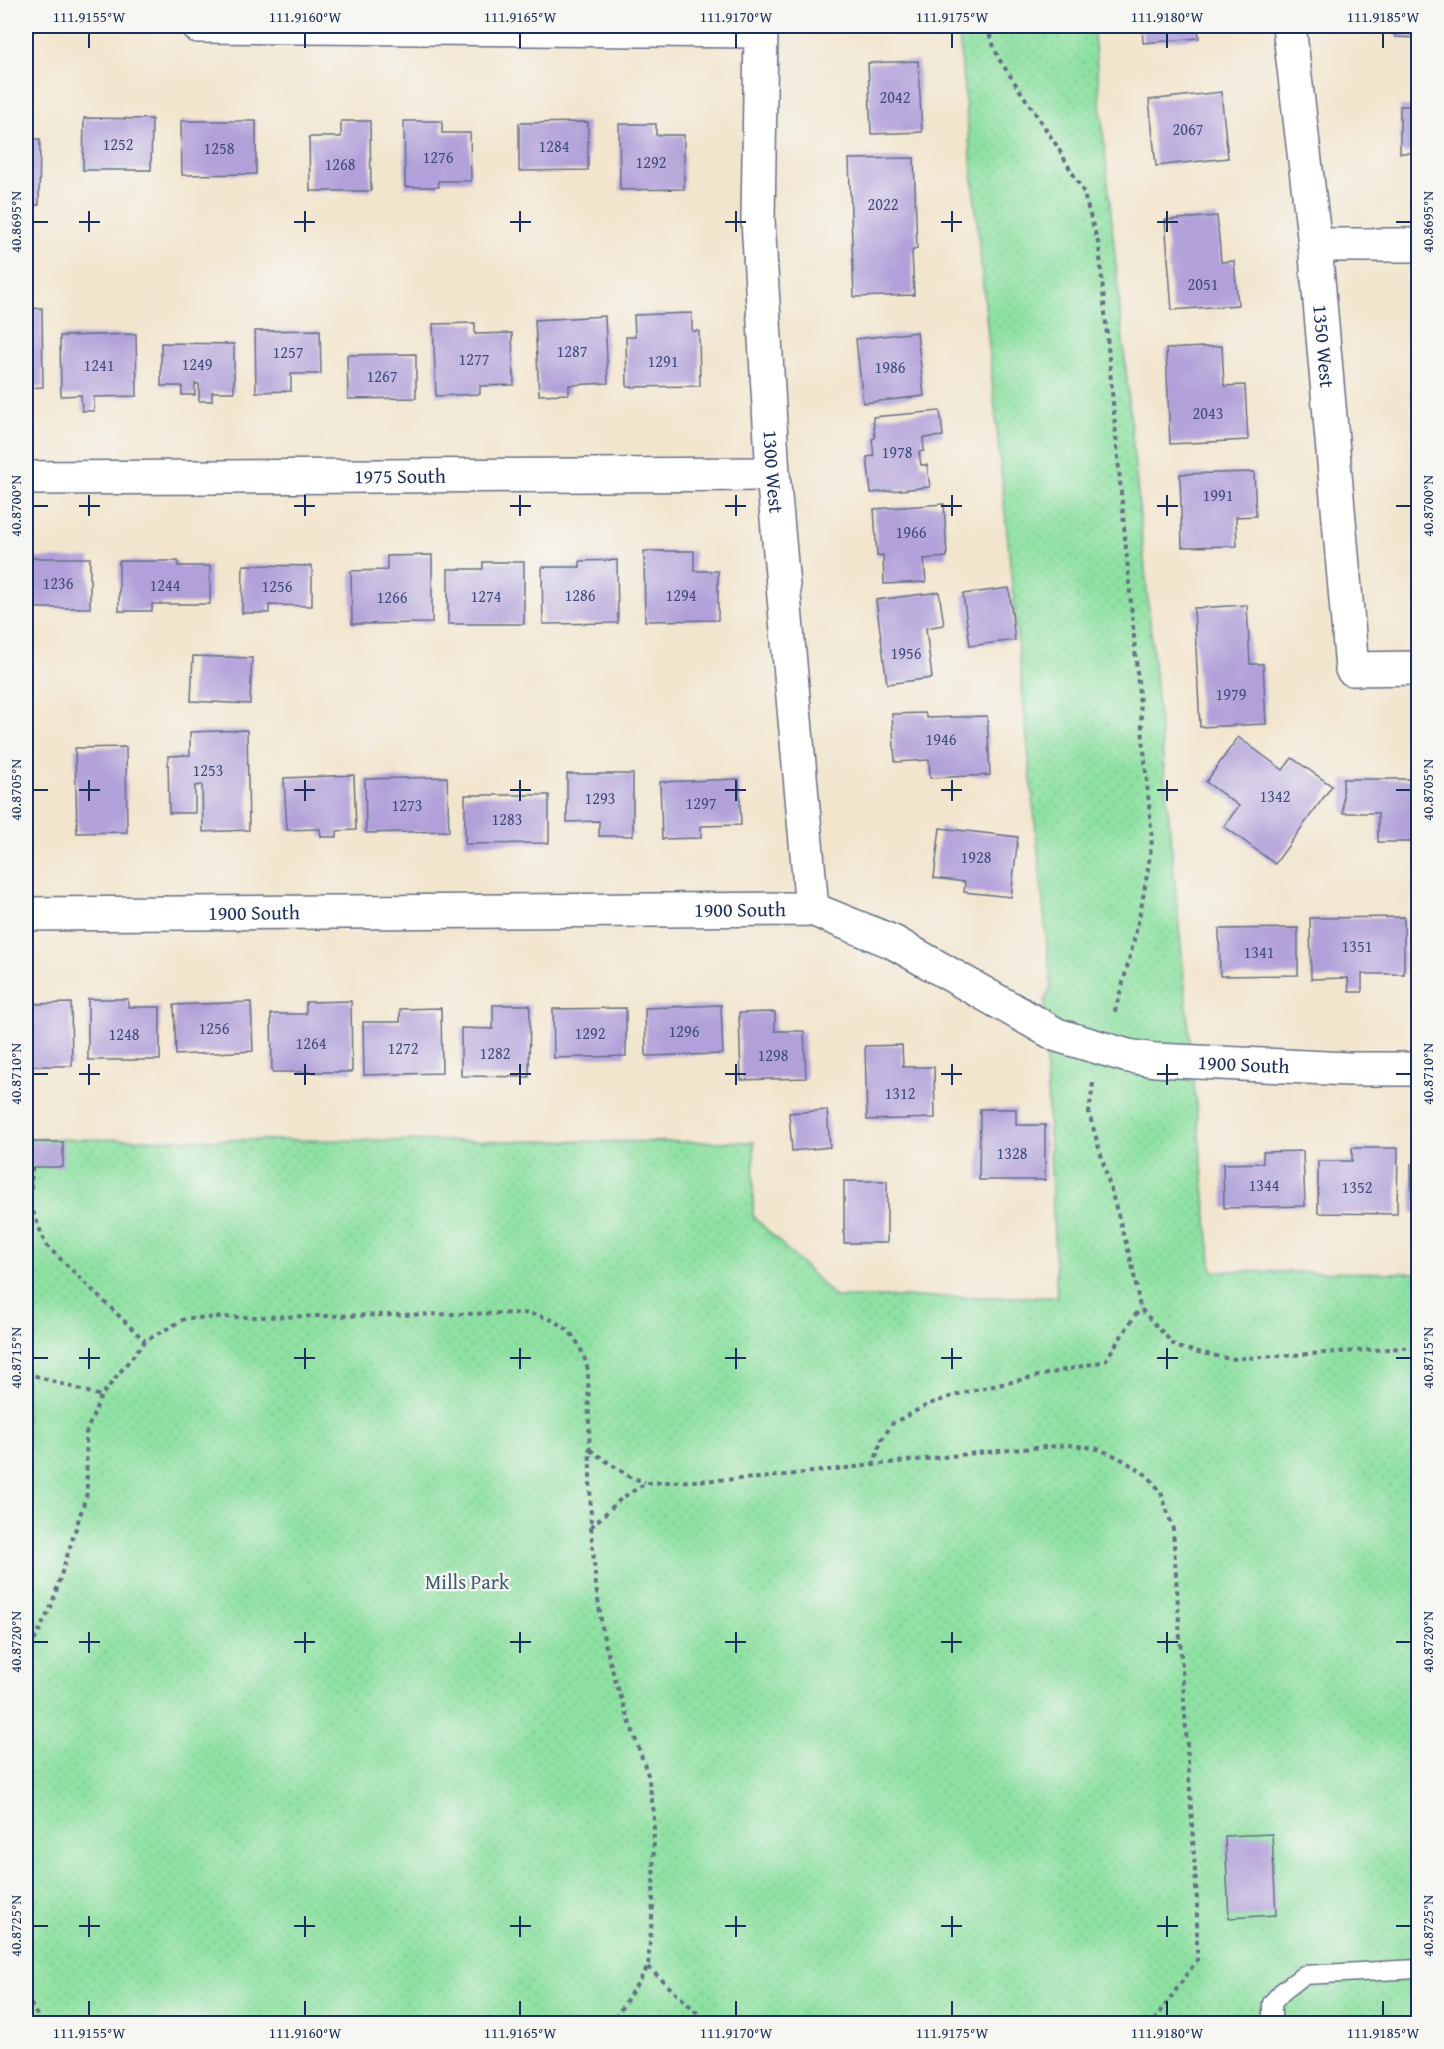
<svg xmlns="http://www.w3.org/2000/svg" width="1444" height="2049" viewBox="0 0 1444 2049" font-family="'Gentium Book Plus',serif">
<defs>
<pattern id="park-dots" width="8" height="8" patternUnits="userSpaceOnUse" patternTransform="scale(1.5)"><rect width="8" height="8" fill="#8de1a2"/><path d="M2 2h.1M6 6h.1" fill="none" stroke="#79c18e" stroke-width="1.8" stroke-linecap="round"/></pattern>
</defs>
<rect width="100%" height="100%" fill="#f6f6f2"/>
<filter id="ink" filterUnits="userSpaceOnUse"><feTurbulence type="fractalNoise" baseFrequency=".0167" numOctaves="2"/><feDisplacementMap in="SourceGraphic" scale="12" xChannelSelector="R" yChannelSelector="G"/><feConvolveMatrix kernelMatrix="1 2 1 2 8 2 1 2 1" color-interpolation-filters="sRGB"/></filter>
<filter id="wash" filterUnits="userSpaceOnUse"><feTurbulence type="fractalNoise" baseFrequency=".008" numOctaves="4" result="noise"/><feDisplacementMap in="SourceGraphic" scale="24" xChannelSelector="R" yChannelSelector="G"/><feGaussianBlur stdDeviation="1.35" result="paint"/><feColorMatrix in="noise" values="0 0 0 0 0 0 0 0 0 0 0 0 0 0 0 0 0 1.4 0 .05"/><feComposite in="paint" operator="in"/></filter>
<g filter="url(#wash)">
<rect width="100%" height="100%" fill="#f2e5ce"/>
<!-- park -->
<polygon fill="url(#park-dots)" stroke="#548880" stroke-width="1.5" points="958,26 1093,26 1212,1271 1418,1273 1418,2023 26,2024 26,1139 754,1142 753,1216 835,1297 1057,1297 1046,1068 1045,1000 1051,987"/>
<g id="blocks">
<!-- building -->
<g fill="#b1a0d9">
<polygon points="1142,26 1198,26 1199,38 1143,43"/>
<polygon points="1395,26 1418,26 1418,38 1395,37"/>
<polygon points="918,61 922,132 871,134 868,63"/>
<polygon points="1221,92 1228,158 1156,166 1149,100"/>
<rect x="1400" y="106" width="18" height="47"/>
<polygon points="84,118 152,119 151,170 83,170"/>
<polygon points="181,121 256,121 256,174 182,175"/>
<polygon points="341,121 370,121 371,191 310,191 309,137 341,137"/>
<polygon points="404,121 442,121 442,133 470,133 471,181 438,181 439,187 405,187"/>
<polygon points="588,122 588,170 519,171 519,123"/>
<polygon points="619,124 656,124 656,135 684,135 684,189 620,190"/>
<polygon points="26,139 40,139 39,205 26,205"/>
<polygon points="914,158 917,248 912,251 914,295 854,297 849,159"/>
<polygon points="1217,216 1221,262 1234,261 1238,305 1172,310 1165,220"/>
<polygon points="42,308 43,387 26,388 26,309"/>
<polygon points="692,313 692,331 699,331 700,386 627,387 626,337 635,337 634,315"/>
<polygon points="605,316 608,383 569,385 569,394 539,395 535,320"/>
<polygon points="475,323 475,334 512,333 514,385 480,386 480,394 436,396 433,324"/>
<polygon points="320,330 321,374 291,374 291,391 256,392 255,331"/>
<polygon points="917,332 924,396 863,403 856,339"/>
<polygon points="136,334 137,396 94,397 94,411 82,411 81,395 61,396 60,336"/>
<polygon points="161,343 234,344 234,392 212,392 212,401 199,401 199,384 195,384 195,395 182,395 182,386 161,386"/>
<polygon points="1222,346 1224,386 1245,385 1248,440 1170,444 1166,349"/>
<polygon points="1413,347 1418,347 1418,400 1412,400"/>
<polygon points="416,354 416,398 348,399 347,355"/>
<polygon points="940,411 943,436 923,438 924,451 919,452 921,465 927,465 930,487 871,493 867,457 874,456 872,439 875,438 873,417"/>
<polygon points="1254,472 1256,516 1236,517 1237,546 1182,547 1180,474"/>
<polygon points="944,504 947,557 924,559 926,582 884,584 883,555 877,556 874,509"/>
<polygon points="644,551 694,551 694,571 718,571 718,620 645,621"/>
<polygon points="432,555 432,623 352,624 351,571 387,570 387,556"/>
<rect x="26" y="558" width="64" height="50"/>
<polygon points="617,560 618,623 543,624 542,567 580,567 580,561"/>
<polygon points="119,561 178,561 178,566 210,566 210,604 152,604 152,611 119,611"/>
<polygon points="483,562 524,562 524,624 448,624 448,569 483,569"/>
<polygon points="243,565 312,566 312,606 269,605 269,613 242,613"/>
<polygon points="1009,588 1015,640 970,646 963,594"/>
<polygon points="939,592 944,625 926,628 932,678 887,684 876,600"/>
<polygon points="1247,605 1250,664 1263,664 1266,724 1200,727 1194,608"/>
<polygon points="193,656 252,658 250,704 191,701"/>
<polygon points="925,713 927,718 987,716 990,775 930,778 929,760 895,762 892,714"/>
<polygon points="247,730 249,830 203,832 202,785 195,786 195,813 169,813 168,756 190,755 190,732"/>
<polygon points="1238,737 1283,770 1292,758 1332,786 1275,864 1224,826 1239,806 1206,782"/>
<polygon points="126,747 127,832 77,833 75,748"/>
<polygon points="567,774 633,774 633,836 599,836 599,821 567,822"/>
<polygon points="354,775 356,830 337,831 337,837 321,837 320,829 287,830 284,778"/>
<polygon points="447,777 449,831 366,833 365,779"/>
<polygon points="739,779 741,825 701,826 701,838 662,839 660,782"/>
<polygon points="1343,779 1418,779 1418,842 1378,842 1378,813 1343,813"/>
<polygon points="465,795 549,795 549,843 465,844"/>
<polygon points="940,828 1018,837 1011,897 964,892 965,882 934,878"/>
<polygon points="1404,917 1404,974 1362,974 1362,992 1349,992 1348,978 1311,979 1310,918"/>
<polygon points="1415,918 1418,918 1418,975 1416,975"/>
<polygon points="1298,928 1298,975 1220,976 1219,929"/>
<polygon points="88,999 128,999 128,1007 160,1007 160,1060 88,1060"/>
<polygon points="351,1001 352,1072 272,1072 271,1014 306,1014 306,1002"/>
<polygon points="251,1002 253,1051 176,1055 174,1005"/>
<polygon points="71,1003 72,1066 26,1066 26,1017 33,1017 33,1004"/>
<polygon points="493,1005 530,1005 529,1077 461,1076 461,1028 493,1029"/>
<polygon points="721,1005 723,1054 646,1056 645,1008"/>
<polygon points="441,1008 442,1073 364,1075 363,1022 400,1022 400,1009"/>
<polygon points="626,1008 626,1056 554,1058 553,1009"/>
<polygon points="775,1012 775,1031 804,1031 806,1078 741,1080 739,1013"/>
<polygon points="902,1045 903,1067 934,1067 935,1118 867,1120 865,1046"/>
<polygon points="980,1109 1016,1109 1016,1125 1045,1125 1045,1180 979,1180"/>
<polygon points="827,1110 830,1147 792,1151 789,1113"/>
<rect x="26" y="1142" width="37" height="25"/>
<polygon points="1352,1148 1398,1148 1397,1214 1318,1213 1318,1161 1352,1161"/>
<polygon points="1303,1151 1305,1206 1224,1208 1223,1164 1263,1163 1263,1152"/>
<polygon points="1411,1164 1418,1164 1418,1213 1412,1213"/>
<rect x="844" y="1181" width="43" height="62"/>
<polygon points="1272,1834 1276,1915 1229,1918 1225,1836"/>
</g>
</g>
</g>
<g filter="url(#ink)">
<use href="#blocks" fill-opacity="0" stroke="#666f85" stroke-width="1.5"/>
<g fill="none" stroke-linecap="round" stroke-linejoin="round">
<!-- service casing -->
<g stroke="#666f85" stroke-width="21">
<polyline id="service" points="1272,2024 1272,2003 1282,1992 1304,1975 1418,1969"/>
</g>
<!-- minor casing -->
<g stroke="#666f85" stroke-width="36">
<g id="minor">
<path id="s1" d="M198 26 761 31 758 220 773 474 812 909"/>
<path id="s2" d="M1289 26 1315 245 1352 669 1418 668"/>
<polyline points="1315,245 1418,245"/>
<path id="s3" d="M26 478 773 474"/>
<path id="s4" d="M26 914 812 909 893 942 1057 1035 1128 1056 1155 1060 1349 1069H1418"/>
</g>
</g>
<!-- path -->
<g stroke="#666f85" stroke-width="4" stroke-dasharray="4.5 4.5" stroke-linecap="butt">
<path d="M986 26 999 59 1055 143 1083 191 1099 246 1152 839C1145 899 1131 957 1114 1014"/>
<polyline points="1093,1083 1089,1113 1132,1264 1140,1308 1176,1347 1230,1359 1418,1347"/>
<polyline points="32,1167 30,1204 46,1245 145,1341"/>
<polyline points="26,1373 101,1396"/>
<polyline points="590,1450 630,1477 645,1482"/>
<polyline points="873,1466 882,1439 893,1423 929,1404 962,1393 1105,1361 1140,1308"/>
<polyline points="591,1527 622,1498 646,1483 760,1478 977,1453 1068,1445 1095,1448 1118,1457 1148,1476 1161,1492 1173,1529 1197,1901 1197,1960 1152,2024"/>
<path d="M26 1657 51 1607 87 1493 86 1433 101 1396 145 1341 186 1318 522 1313C561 1317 578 1332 588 1370L591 1527 596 1586 604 1640 616 1683 648 1775 654 1813 653 1905 648 1967 611 2024"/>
<polyline points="648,1967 709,2024"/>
<polyline points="26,1996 42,2024"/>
<polyline points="1178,2024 1246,2022"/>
</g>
<!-- service -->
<use href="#service" stroke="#fff" stroke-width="18"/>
<!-- minor -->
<use href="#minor" stroke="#fff" stroke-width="33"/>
</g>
</g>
<!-- ticks -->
<path fill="none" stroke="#1b2f5e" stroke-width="2" d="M89 33V48M305 33V48M520 33V48M736 33V48M952 33V48M1167 33V48M1383 33V48M89 211V232M305 211V232M520 211V232M736 211V232M952 211V232M1167 211V232M33 222H48M79 222H100M294 222H315M510 222H531M725 222H746M941 222H962M1157 222H1178M1396 222H1411M89 495V516M305 495V516M520 495V516M736 495V516M952 495V516M1167 495V516M33 506H48M79 506H100M294 506H315M510 506H531M725 506H746M941 506H962M1157 506H1178M1396 506H1411M89 780V801M305 780V801M520 780V801M736 780V801M952 780V801M1167 780V801M33 790H48M79 790H100M294 790H315M510 790H531M725 790H746M941 790H962M1157 790H1178M1396 790H1411M89 1064V1085M305 1064V1085M520 1064V1085M736 1064V1085M952 1064V1085M1167 1064V1085M33 1074H48M79 1074H100M294 1074H315M510 1074H531M725 1074H746M941 1074H962M1157 1074H1178M1396 1074H1411M89 1348V1369M305 1348V1369M520 1348V1369M736 1348V1369M952 1348V1369M1167 1348V1369M33 1358H48M79 1358H100M294 1358H315M510 1358H531M725 1358H746M941 1358H962M1157 1358H1178M1396 1358H1411M89 1632V1653M305 1632V1653M520 1632V1653M736 1632V1653M952 1632V1653M1167 1632V1653M33 1642H48M79 1642H100M294 1642H315M510 1642H531M725 1642H746M941 1642H962M1157 1642H1178M1396 1642H1411M89 1916V1937M305 1916V1937M520 1916V1937M736 1916V1937M952 1916V1937M1167 1916V1937M33 1926H48M79 1926H100M294 1926H315M510 1926H531M725 1926H746M941 1926H962M1157 1926H1178M1396 1926H1411M89 2001V2016M305 2001V2016M520 2001V2016M736 2001V2016M952 2001V2016M1167 2001V2016M1383 2001V2016"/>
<g text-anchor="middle" stroke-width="4.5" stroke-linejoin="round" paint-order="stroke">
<!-- number labels -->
<g font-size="16" fill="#404b7d">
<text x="895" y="103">2042</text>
<text x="1188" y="135">2067</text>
<text x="118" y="150">1252</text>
<text x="554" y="152">1284</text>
<text x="219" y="154">1258</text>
<text x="438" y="163">1276</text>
<text x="651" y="168">1292</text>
<text x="340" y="170">1268</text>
<text x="883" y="210">2022</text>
<text x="1203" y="290">2051</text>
<text x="572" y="357">1287</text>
<text x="288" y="358">1257</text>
<text x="474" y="365">1277</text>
<text x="663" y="367">1291</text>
<text x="197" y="370">1249</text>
<text x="99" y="371">1241</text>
<text x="890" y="373">1986</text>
<text x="382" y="382">1267</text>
<text x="1208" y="419">2043</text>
<text x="897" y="458">1978</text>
<text x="1218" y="501">1991</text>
<text x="911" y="538">1966</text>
<text x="58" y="589">1236</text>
<text x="165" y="591">1244</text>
<text x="277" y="592">1256</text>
<text x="580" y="601">1286</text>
<text x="681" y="601">1294</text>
<text x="486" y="602">1274</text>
<text x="392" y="603">1266</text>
<text x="906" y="659">1956</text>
<text x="1231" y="700">1979</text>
<text x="941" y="745">1946</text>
<text x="208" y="776">1253</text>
<text x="1275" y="802">1342</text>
<text x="600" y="804">1293</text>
<text x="701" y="809">1297</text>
<text x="407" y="811">1273</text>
<text x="507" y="825">1283</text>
<text x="976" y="863">1928</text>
<text x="1357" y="952">1351</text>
<text x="1259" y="958">1341</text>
<text x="214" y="1034">1256</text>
<text x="684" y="1037">1296</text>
<text x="590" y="1039">1292</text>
<text x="124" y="1040">1248</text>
<text x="311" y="1049">1264</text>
<text x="403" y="1054">1272</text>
<text x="495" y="1059">1282</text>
<text x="773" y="1061">1298</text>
<text x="900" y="1099">1312</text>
<text x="1012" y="1159">1328</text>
<text x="1264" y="1191">1344</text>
<text x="1357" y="1193">1352</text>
</g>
<!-- street labels -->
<g font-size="20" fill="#1b2f5e" stroke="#f6f6f2">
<text dy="7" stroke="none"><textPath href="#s2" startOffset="322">1350 West</textPath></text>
<text dy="7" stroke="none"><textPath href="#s1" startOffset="1004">1300 West</textPath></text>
<text dy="7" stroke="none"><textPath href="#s3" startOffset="374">1975 South</textPath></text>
<text dy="7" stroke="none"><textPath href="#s4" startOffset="714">1900 South</textPath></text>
<text dy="7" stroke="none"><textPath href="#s4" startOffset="228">1900 South</textPath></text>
<text dy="7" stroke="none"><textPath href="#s4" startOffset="1252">1900 South</textPath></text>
</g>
<!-- park labels -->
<g font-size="20" fill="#385c6f" stroke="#f6f6f2">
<text x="467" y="1589">Mills Park</text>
</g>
</g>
<!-- margin -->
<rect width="1444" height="2049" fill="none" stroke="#f6f6f2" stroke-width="66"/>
<rect x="33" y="33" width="1378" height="1983" fill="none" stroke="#1b2f5e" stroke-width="2"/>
<g font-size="15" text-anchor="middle" fill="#1b2f5e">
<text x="89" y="22">111.9155°W</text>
<text x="305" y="22">111.9160°W</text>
<text x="520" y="22">111.9165°W</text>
<text x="736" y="22">111.9170°W</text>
<text x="952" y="22">111.9175°W</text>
<text x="1167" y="22">111.9180°W</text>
<text x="1383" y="22">111.9185°W</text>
<text transform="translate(1428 222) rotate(-90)" y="5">40.8695°N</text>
<text transform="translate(16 222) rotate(-90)" y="5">40.8695°N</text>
<text transform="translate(1428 506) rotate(-90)" y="5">40.8700°N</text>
<text transform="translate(16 506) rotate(-90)" y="5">40.8700°N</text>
<text transform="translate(1428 790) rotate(-90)" y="5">40.8705°N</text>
<text transform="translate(16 790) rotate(-90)" y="5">40.8705°N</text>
<text transform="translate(1428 1074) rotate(-90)" y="5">40.8710°N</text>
<text transform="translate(16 1074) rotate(-90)" y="5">40.8710°N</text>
<text transform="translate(1428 1358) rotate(-90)" y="5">40.8715°N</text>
<text transform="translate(16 1358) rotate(-90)" y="5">40.8715°N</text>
<text transform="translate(16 1642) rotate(-90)" y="5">40.8720°N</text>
<text transform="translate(1428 1642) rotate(-90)" y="5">40.8720°N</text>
<text transform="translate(1428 1926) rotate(-90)" y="5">40.8725°N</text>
<text transform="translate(16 1926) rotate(-90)" y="5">40.8725°N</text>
<text x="89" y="2038">111.9155°W</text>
<text x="305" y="2038">111.9160°W</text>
<text x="520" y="2038">111.9165°W</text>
<text x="736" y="2038">111.9170°W</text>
<text x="952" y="2038">111.9175°W</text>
<text x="1167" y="2038">111.9180°W</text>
<text x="1383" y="2038">111.9185°W</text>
</g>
</svg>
